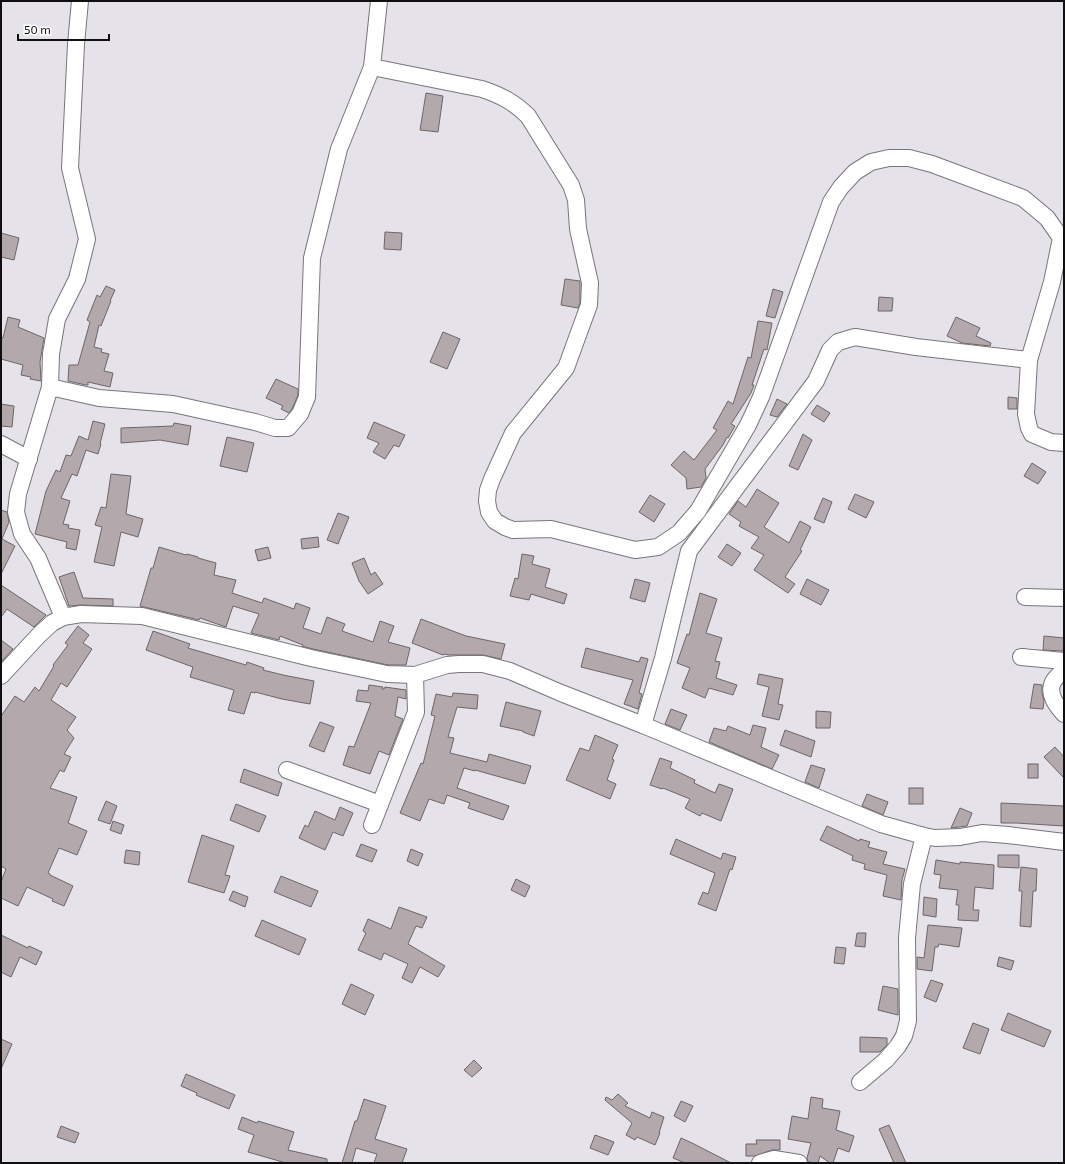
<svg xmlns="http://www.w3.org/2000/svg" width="1065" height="1164" viewBox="0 0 1065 1164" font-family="'Exo 2',sans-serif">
<rect width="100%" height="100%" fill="#e5e2ea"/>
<!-- building -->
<g fill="#b3a9ad" stroke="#6d6568">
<polygon points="426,93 443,96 438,132 420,130"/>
<polygon points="385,232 402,233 401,250 384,249"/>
<polygon points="1,233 19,238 14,260 1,257"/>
<polygon points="565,279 580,281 580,303 578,308 561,305"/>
<polygon points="106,286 115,290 110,301 111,301 101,326 99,325 94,347 102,349 101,352 109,354 104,371 113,373 110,387 88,382 88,385 86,385 68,381 69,365 78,365 90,322 87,320 97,295 100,297"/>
<polygon points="773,289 783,292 775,318 766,316"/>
<polygon points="879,297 893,298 892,311 878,311"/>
<polygon points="8,317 20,320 18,327 44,338 40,362 41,381 30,379 31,377 21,375 23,365 1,359 1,337 3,338"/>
<polygon points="956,317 980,328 976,336 991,343 990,346 962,343 947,336"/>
<polygon points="758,321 772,323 767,350 764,349 752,385 754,385 751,393 731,424 735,426 728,438 727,437 723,445 705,469 706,478 701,487 687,489 686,478 671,465 684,451 694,460 717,430 713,428 728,401 733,404 748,357 751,358"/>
<polygon points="443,332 460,339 447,369 430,362"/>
<polygon points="276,379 298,389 298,395 292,409 289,413 281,409 283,406 266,398"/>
<polygon points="1008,397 1017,398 1017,409 1008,409"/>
<polygon points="777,399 787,404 777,417 770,415"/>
<polygon points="1,404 14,406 12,427 1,426"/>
<polygon points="817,405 830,413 824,422 811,414"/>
<polygon points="93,421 105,424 100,444 101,444 98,454 86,450 77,476 72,474 61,498 70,501 63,524 69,525 68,528 80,530 76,550 66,548 67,542 35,534 46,491 56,470 60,472 66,455 71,456 79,436 88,440"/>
<polygon points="374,422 405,435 399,447 394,445 385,459 373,452 379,443 367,438"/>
<polygon points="174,423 191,426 188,445 160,440 121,443 121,428 173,426"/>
<polygon points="803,434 812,440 798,470 789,466"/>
<polygon points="227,437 254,443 247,472 220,466"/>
<polygon points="1032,463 1046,472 1038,484 1024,476"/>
<polygon points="111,474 131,476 126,514 143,519 138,537 121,532 114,566 94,562 102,527 95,525 101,507 106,508"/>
<polygon points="757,489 779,503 764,527 789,543 800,521 811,527 800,550 802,551 785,577 795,584 788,593 754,570 764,555 751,548 759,537 739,526 741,522 729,514 738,501 746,507"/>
<polygon points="855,494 874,502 866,518 848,509"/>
<polygon points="650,495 665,504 654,522 639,512"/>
<polygon points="823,498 832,502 824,523 814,519"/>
<polygon points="1,510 7,512 9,522 2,539 15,546 1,574"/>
<polygon points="338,513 349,517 338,544 327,540"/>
<polygon points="318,537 319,547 302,549 301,539"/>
<polygon points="727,544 741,553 732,566 718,557"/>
<polygon points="159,547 186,555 187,554 198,557 198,558 216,563 214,575 236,580 232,593 262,603 264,598 294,609 296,603 310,608 303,628 321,634 327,617 345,624 342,631 373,642 380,621 394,626 388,642 410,648 406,665 388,665 313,649 302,646 303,645 280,636 279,640 251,633 259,614 233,606 226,627 200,618 199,620 140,606 151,568 153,568"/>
<polygon points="268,547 271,558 258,561 255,550"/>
<polygon points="522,554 534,556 532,564 550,569 545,587 567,594 564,604 531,594 529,600 510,596 515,578 518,579"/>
<polygon points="364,558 371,575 375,572 383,584 368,594 359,581 352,563"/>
<polygon points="74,572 83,598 113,599 113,606 81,605 69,606 59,577"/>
<polygon points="635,579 650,583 645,602 630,598"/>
<polygon points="807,579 829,590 821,605 800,594"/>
<polygon points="1,585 46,615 34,627 7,609 1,617"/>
<polygon points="700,593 717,599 706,633 722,638 715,661 720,662 716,678 737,685 733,695 709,688 705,698 682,688 690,668 677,663 687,634 689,635"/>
<polygon points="421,619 466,636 505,644 501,659 483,655 449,655 444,654 443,655 412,643"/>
<polygon points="78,626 89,635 83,643 92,649 67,687 61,683 51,700 76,717 67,730 74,738 64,754 71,757 64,772 60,770 50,788 77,797 68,823 87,831 77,855 59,848 48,873 50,874 50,875 73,886 64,906 52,901 53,899 27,887 18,906 1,898 1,882 6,869 1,866 1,716 15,696 24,702 35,687 39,691 54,666 53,665 68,645 65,643"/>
<polygon points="153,631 190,644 188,648 246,665 247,662 264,668 263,670 283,675 314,681 310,704 282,699 255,692 255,693 251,692 244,714 228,710 234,690 190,677 193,667 146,650"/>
<polygon points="1044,636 1064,638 1064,651 1043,650"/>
<polygon points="1,640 13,649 1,662"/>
<polygon points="586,648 639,662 641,657 648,659 639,693 642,694 638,709 624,704 633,680 581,667"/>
<polygon points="759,674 783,679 778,704 783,705 779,720 762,716 769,687 757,684"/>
<polygon points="1034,684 1042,685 1042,693 1044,701 1043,709 1030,708"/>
<polygon points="369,685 383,687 382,689 384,689 385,687 406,690 406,699 398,697 395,716 403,719 389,755 379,751 370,774 343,765 349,746 354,747 371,703 356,701 358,690 368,691"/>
<polygon points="453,693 478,695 477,709 457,707 448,737 454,738 450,753 487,762 489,754 531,766 525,784 475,770 475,771 464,768 457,788 509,806 503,820 468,808 470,803 447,795 444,804 429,799 420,821 400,813 421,763 423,764 435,716 431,715 436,694 452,697"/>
<polygon points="506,702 541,711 534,736 523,732 523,731 500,726"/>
<polygon points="671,709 687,715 680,730 665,724"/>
<polygon points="816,711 831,712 830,728 816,728"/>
<polygon points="320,722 334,727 324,752 309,746"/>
<polygon points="753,725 766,728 761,747 779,755 772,769 709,742 714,728 726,731 728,726 750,735"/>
<polygon points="785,730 815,741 811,757 780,745"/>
<polygon points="595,735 618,745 612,759 614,760 607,780 616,784 610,799 566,780 580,748 589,751"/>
<polygon points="1055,747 1064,757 1064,778 1044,757"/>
<polygon points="660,758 672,762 670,768 695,780 694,783 715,793 719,784 733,789 721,821 702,813 700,816 685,808 690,799 663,788 662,789 650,785"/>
<rect x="1028" y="764" width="10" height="14"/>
<polygon points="811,765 825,769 819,788 805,782"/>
<polygon points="244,769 282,783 278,796 240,782"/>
<rect x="909" y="788" width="14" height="16"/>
<polygon points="867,794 888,802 883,815 862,806"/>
<polygon points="106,801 117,806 110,824 98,820"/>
<polygon points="1001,803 1064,806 1064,826 1016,823 1001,823"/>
<polygon points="236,804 266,816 259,832 230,820"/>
<polygon points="340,807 353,813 343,836 333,832 325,850 299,838 305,825 308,827 315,811 335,820"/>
<polygon points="960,808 972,813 967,826 951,828"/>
<polygon points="113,821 124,825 121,834 110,830"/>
<polygon points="827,826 859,841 860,839 870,842 868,847 887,852 883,864 905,869 902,880 901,900 883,896 887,875 864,869 865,864 852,860 853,856 820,840"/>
<polygon points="202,835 234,846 225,875 230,876 224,893 188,882"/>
<polygon points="676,839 721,859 723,853 736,857 732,870 730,869 716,911 698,904 703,892 708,894 715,873 670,854"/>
<polygon points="361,844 377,850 372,862 356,856"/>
<polygon points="411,849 423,854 418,866 407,861"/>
<polygon points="126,850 140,852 139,865 124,863"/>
<polygon points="998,855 1019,855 1019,868 998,867"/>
<polygon points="936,860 960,864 960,862 994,865 993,889 975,887 973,910 979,910 978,921 958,920 959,905 956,905 958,890 939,888 941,875 934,874"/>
<polygon points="1021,867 1037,869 1036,891 1033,891 1031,927 1020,926 1022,891 1019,891"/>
<polygon points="281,876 318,891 311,907 274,892"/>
<polygon points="516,879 530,886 525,897 511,890"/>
<polygon points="233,891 248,897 245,907 229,900"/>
<polygon points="924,897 937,899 936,917 923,915"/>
<polygon points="399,907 427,917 422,928 416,926 408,944 445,966 438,977 420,967 412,983 402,978 408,964 384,953 381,960 358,950 366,933 363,931 368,919 391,929"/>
<polygon points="262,920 306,939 299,955 255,936"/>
<polygon points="928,925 962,928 959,947 939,944 938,947 935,947 932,971 917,969 917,957 924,958"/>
<polygon points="857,933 866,933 865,947 855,946"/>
<polygon points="1,935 28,948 29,946 42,952 36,965 20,957 11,977 1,972"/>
<polygon points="836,947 846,948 844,964 834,963"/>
<polygon points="999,957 1014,961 1011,970 997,966"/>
<polygon points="931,980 943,984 936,1002 924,997"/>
<polygon points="351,984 374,995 365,1015 342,1004"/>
<polygon points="883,986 898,989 898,1015 878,1010"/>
<polygon points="1008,1013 1051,1031 1044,1047 1001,1030"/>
<polygon points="973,1023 989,1029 980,1054 963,1048"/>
<polygon points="860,1037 887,1038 887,1045 880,1052 860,1052"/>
<polygon points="1,1039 12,1044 1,1069"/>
<polygon points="474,1060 482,1068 472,1077 464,1070"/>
<polygon points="186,1074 235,1095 229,1109 196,1095 197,1093 181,1086"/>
<polygon points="618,1094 628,1103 625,1106 650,1118 652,1112 664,1117 659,1133 660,1133 655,1145 637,1137 635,1140 626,1135 632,1123 605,1100 606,1097 612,1100"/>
<polygon points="811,1097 823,1099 822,1108 840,1111 836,1130 854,1136 849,1152 838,1148 833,1163 830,1163 820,1156 818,1163 808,1162 807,1158 811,1143 788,1139 792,1116 808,1119"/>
<polygon points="364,1099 386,1106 375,1139 407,1149 402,1163 374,1163 377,1154 356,1148 352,1163 342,1163 355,1121 357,1121"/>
<polygon points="681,1101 693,1106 685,1122 674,1116"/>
<polygon points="242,1117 257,1123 258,1121 294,1132 288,1150 327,1159 327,1163 286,1163 248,1152 254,1135 238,1129"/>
<polygon points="889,1125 906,1163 894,1163 879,1129"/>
<polygon points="61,1126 79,1133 75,1143 57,1137"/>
<polygon points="595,1135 614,1142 608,1155 590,1148"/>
<polygon points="681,1138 694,1144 731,1163 685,1163 673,1158"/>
<polygon points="756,1140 780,1140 780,1150 772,1150 755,1156 746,1156 746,1144 757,1144"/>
</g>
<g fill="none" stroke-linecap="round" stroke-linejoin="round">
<!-- minor casing -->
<g stroke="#78757d" stroke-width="18">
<g id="minor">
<path d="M372 67 482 89C500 95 514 102 528 116L571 185 576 200 578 229 590 283 589 305 566 368 513 433 492 479 488 490 487 501 489 512 495 521 505 527 513 530 551 529 635 550 658 547 679 533 698 511 748 425 761 397 831 202 841 187 855 172 871 162 889 158H909L932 164 1023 198 1047 218 1061 238 1052 282 1029 360 1026 414 1029 428 1032 434 1051 442 1064 443"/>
<polyline points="50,387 99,398 173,404 255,422 275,428 288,428 300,414 307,397 312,258 339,149 372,67 379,1"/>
<polyline points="1,444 29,459"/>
<polyline points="1025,597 1064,598"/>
<polyline points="63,617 38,558 22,534 16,512 18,494 50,387 51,354 57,319 77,279 87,239 70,168 76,44 80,1"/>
<polyline points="1043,659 1021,657 1064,661"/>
<path d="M1064 670C1061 673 1055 678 1053 682 1047 694 1057 706 1064 714"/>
<polyline points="1,676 39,635 52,623 63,617 81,614 142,616 311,658 387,674 415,675 447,665 459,664 483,664 510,671 561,693 643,725 881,824 924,836 935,838 960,837 982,833 1008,835 1064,842"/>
<polyline points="643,725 663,658 689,551 816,381 830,350 838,342 855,337 916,347 1029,360"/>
<polyline points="287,770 380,804"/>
<polyline points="372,825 416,712 415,675"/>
<polyline points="860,1082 886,1060 898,1046 904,1036 908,1021 907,938 912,884 924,836"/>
<polyline points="760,1163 774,1159 799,1163"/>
</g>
</g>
<!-- minor -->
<use href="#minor" stroke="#fff" stroke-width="16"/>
</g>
<!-- border -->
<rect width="1065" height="1164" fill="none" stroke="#0f0e11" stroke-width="4"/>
<!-- scale -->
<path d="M18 34v6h91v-6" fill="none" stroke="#0f0e11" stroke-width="2"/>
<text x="24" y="34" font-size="12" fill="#0f0e11" stroke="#ffffff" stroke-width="3" paint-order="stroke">50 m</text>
</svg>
